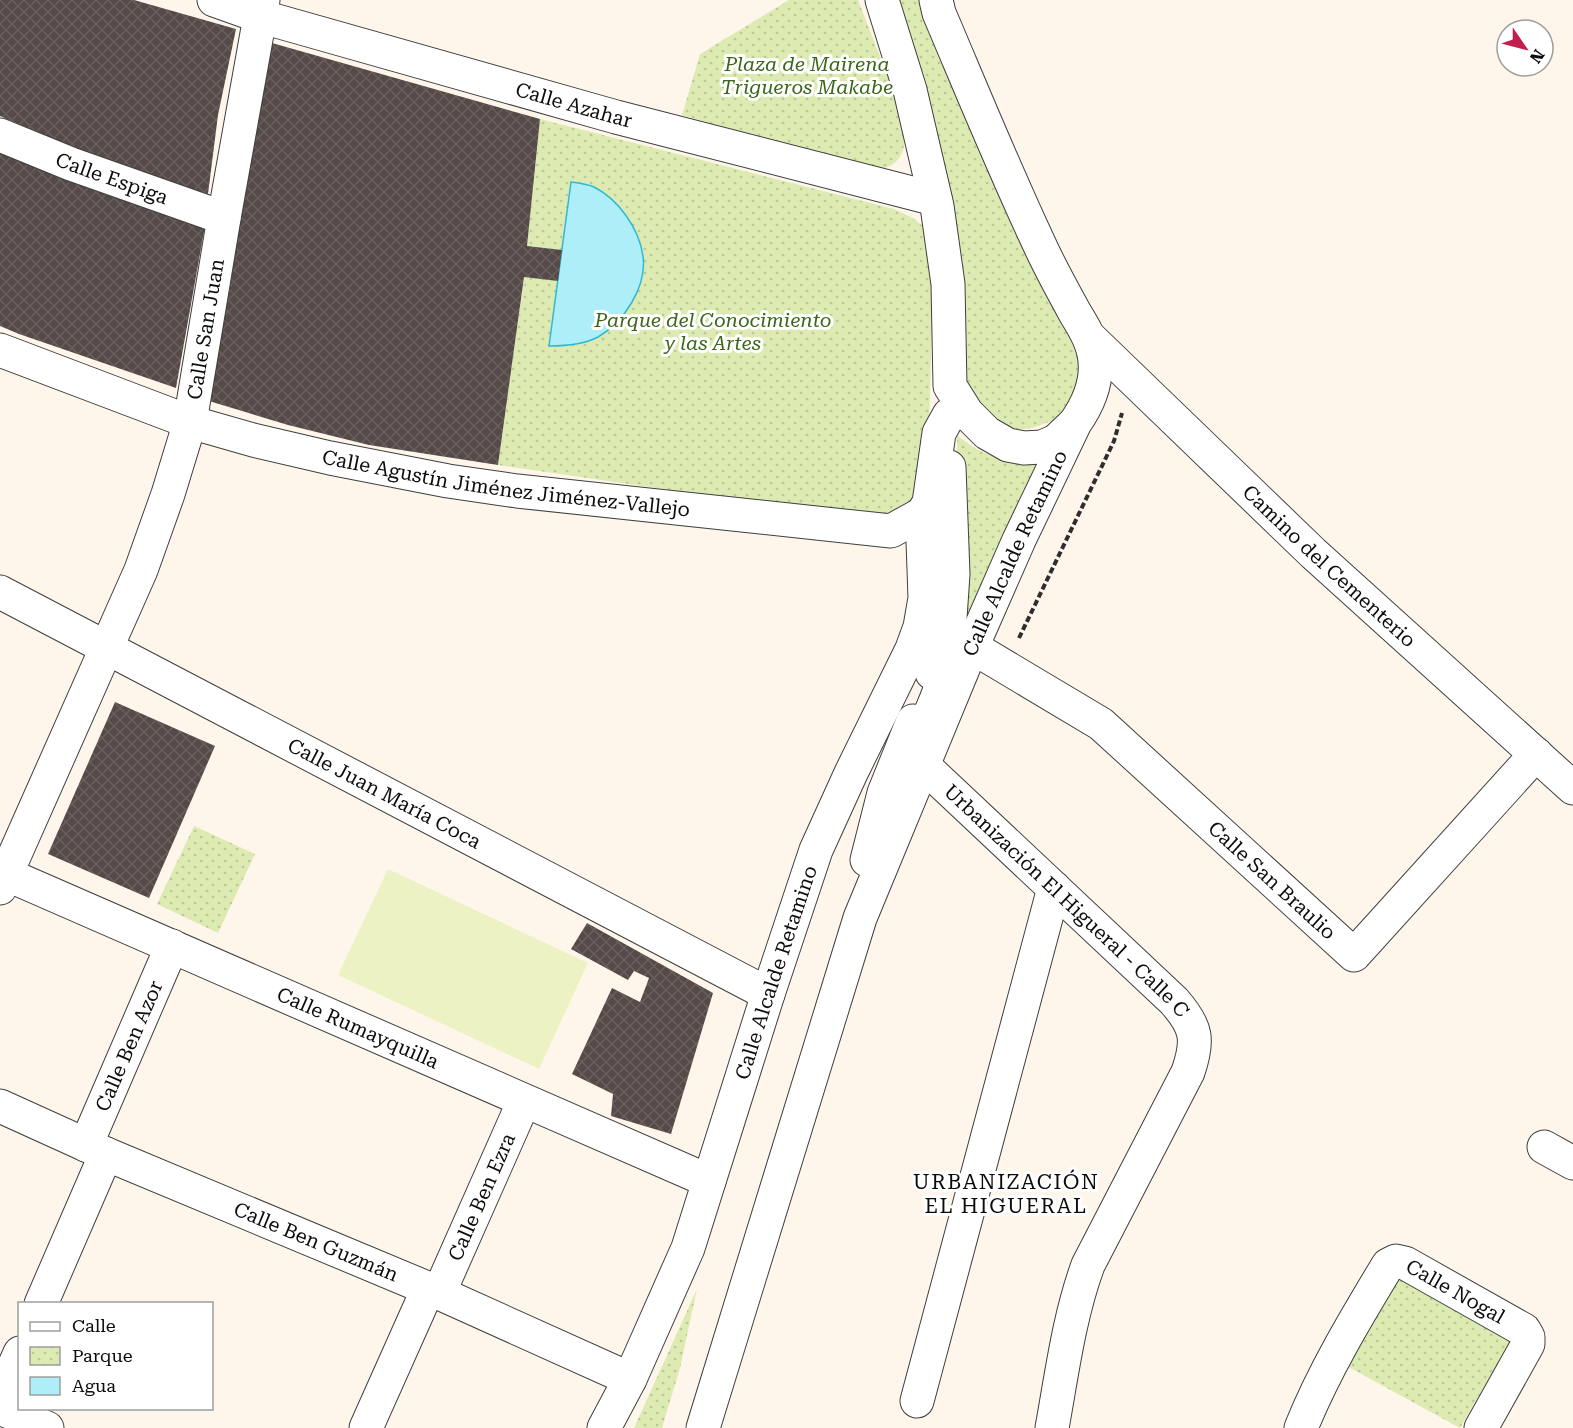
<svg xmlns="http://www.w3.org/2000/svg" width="1573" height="1428" viewBox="0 0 1573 1428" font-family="'Roboto Serif',serif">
<defs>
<pattern id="park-dots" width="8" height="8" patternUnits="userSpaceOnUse" patternTransform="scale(1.5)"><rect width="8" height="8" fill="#ddebb3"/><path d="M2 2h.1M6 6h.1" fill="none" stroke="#bcc899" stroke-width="1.8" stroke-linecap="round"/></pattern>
<pattern id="building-cross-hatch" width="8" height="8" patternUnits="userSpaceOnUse" patternTransform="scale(1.5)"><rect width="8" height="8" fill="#554a48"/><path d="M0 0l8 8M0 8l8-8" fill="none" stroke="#68605e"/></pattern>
</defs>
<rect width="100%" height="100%" fill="#fff6eb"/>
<!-- park -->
<g fill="url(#park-dots)">
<path d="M789 0H858L903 115C909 148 903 173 864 169L682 115 700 54Z"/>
<polygon points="893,0 926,0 1075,339 1081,364 1075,393 1055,420 1032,428 1017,430 992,421 963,385"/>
<polygon points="540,119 894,209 913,218 924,227 933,286 928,464 919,505 889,522 498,465 524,277 561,250 527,246"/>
<path d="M957 435C990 462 1003 458 1043 460L959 630Z"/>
<polygon points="194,826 255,854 218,933 157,904"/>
<polygon points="1396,1272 1513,1337 1460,1428 1343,1364"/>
<polygon points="697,1289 680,1368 662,1428 634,1428"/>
</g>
<!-- pitch -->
<polygon fill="#edf2c5" points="388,869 588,963 539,1069 338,975"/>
<!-- water -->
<path fill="#adeef9" stroke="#31b9d3" stroke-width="1.5" d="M571 182C578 183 587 184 594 187 618 199 639 228 643 256 647 287 624 322 598 337 583 345 565 346 549 346Z"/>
<!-- building -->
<g fill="url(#building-cross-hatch)">
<polygon points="0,0 134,0 236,29 218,115 208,194 126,170 0,116"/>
<polygon points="272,43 540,119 527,246 562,250 558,281 524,277 498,465 369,445 288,425 209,401 230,287 245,180"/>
<polygon points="0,151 205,226 176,388 19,334 0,326"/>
<polygon points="115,702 215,746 149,898 48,854"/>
<polygon points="587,923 713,993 671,1134 611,1116 613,1094 572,1074 612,988 640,1002 649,978 634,971 628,980 571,949"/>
</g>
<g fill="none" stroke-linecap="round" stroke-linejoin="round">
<!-- street casing -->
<g stroke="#3f3f3f" stroke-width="35">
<g id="street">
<path id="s1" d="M214 0 259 16 616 117 935 199"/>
<polyline points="882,0 910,90 937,206 948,284 950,386 967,413 987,433 1008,445 1024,448 1042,447 1056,441 1074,424"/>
<path id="s2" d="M0 135 71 164 224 218"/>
<path id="s3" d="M1089 337 1313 553 1573 788"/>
<path id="s4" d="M0 350 190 422 253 440 330 458 448 481 517 491 891 531 922 514 929 503 939 433 949 415"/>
<path id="s5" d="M0 592 768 994"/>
<path id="s6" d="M972 647 1101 724 1354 955 1536 754"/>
<path id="s7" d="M940 653C942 662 943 672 942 681 938 706 909 743 924 766L1174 1001C1197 1027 1199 1040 1188 1072L1088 1265C1069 1317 1062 1373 1052 1428"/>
<polyline points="932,673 950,618 953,574 949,467"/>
<polyline points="867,860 884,793 913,721"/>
<path id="s8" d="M6 874 709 1181"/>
<path id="s9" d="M0 888 141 570 168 494 190 422 224 218 263 0"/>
<path id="s10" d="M0 1106 106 1154 439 1293 630 1379"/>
<path id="s11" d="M86 1145 172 946"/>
<polyline points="1544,1147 1573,1163"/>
<path id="s12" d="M439 1293 524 1101"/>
<polyline points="41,1304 106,1154"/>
<polyline points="0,1397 20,1353"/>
<polyline points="917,1401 1054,888"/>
<polyline points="0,1408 47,1428"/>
<polyline points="366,1428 428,1289"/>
<path id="s13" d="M604 1428 630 1379 688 1248 768 994 816 850 851 773 912 649 920 627 925 598 922 514"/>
<path id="s14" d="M703 1428 860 918 972 647 1019 540 1075 423C1089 403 1099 379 1094 354 1091 339 1083 326 1075 313 1064 293 1053 273 1043 252 1006 174 973 93 939 13L936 0"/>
<path id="s15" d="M1301 1428C1324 1371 1356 1318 1388 1265L1396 1261 1405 1263 1524 1330 1528 1337V1344L1481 1428"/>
</g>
</g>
<!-- path -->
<polyline stroke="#2e2e2e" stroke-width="4" stroke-dasharray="6 3" stroke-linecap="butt" points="1019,638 1114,441 1122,413"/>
<!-- street -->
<use href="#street" stroke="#fff" stroke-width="33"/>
</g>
<g text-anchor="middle" stroke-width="6" stroke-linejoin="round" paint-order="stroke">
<!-- park labels -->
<g font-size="20" font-style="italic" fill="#3c661a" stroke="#fff">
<text x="807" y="71">Plaza de Mairena<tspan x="807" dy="23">Trigueros Makabe</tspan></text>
<text x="713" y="327">Parque del Conocimiento<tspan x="713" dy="23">y las Artes</tspan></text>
</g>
<!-- street labels -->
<g font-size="20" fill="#0c0c0c" stroke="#fff">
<text dy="7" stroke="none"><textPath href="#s1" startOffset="375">Calle Azahar</textPath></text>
<text dy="7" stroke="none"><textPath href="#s2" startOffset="120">Calle Espiga</textPath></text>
<text dy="7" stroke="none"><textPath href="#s9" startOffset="598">Calle San Juan</textPath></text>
<text dy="7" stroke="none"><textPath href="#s4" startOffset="526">Calle Agustín Jiménez Jiménez-Vallejo</textPath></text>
<text dy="7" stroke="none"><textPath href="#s14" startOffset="930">Calle Alcalde Retamino</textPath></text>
<text dy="7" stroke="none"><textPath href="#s3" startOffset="332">Camino del Cementerio</textPath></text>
<text dy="7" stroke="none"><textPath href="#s5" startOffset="434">Calle Juan María Coca</textPath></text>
<text dy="7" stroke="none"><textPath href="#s6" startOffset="382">Calle San Braulio</textPath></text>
<text dy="7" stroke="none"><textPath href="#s7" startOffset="314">Urbanización El Higueral - Calle C</textPath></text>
<text dy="7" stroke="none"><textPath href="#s13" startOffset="488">Calle Alcalde Retamino</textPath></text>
<text dy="7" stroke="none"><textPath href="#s8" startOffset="384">Calle Rumayquilla</textPath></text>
<text dy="7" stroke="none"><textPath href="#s11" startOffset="108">Calle Ben Azor</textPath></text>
<text dy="7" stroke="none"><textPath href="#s12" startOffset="105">Calle Ben Ezra</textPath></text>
<text dy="7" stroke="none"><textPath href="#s10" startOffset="344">Calle Ben Guzmán</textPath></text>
<text dy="7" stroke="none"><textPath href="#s15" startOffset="261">Calle Nogal</textPath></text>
</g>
<!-- neighbourhood labels -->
<g font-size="21" letter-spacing="1.5" fill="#0c0c0c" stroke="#fff">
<text x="1006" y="1189">URBANIZACIÓN<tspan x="1006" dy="24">EL HIGUERAL</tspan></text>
</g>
</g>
<!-- legend -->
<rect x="18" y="1302" width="195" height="108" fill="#ffffff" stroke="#9e9e9e" stroke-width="1.5"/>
<rect x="30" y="1322" width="30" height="9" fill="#ffffff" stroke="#9e9e9e" stroke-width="1.5"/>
<text x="72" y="1332" font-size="18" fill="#0c0c0c">Calle</text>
<rect x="30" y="1347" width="30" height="18" fill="url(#park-dots)" stroke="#9e9e9e" stroke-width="1.5"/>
<text x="72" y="1362" font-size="18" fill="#0c0c0c">Parque</text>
<rect x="30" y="1377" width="30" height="18" fill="#adeef9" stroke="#9e9e9e" stroke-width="1.5"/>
<text x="72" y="1392" font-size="18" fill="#0c0c0c">Agua</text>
<!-- north arrow -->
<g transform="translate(1525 48) rotate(125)"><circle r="28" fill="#ffffff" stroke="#9e9e9e" stroke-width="1.5"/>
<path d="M0-4.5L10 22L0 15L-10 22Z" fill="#c21e4d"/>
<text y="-9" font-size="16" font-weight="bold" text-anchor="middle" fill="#0c0c0c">N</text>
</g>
</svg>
